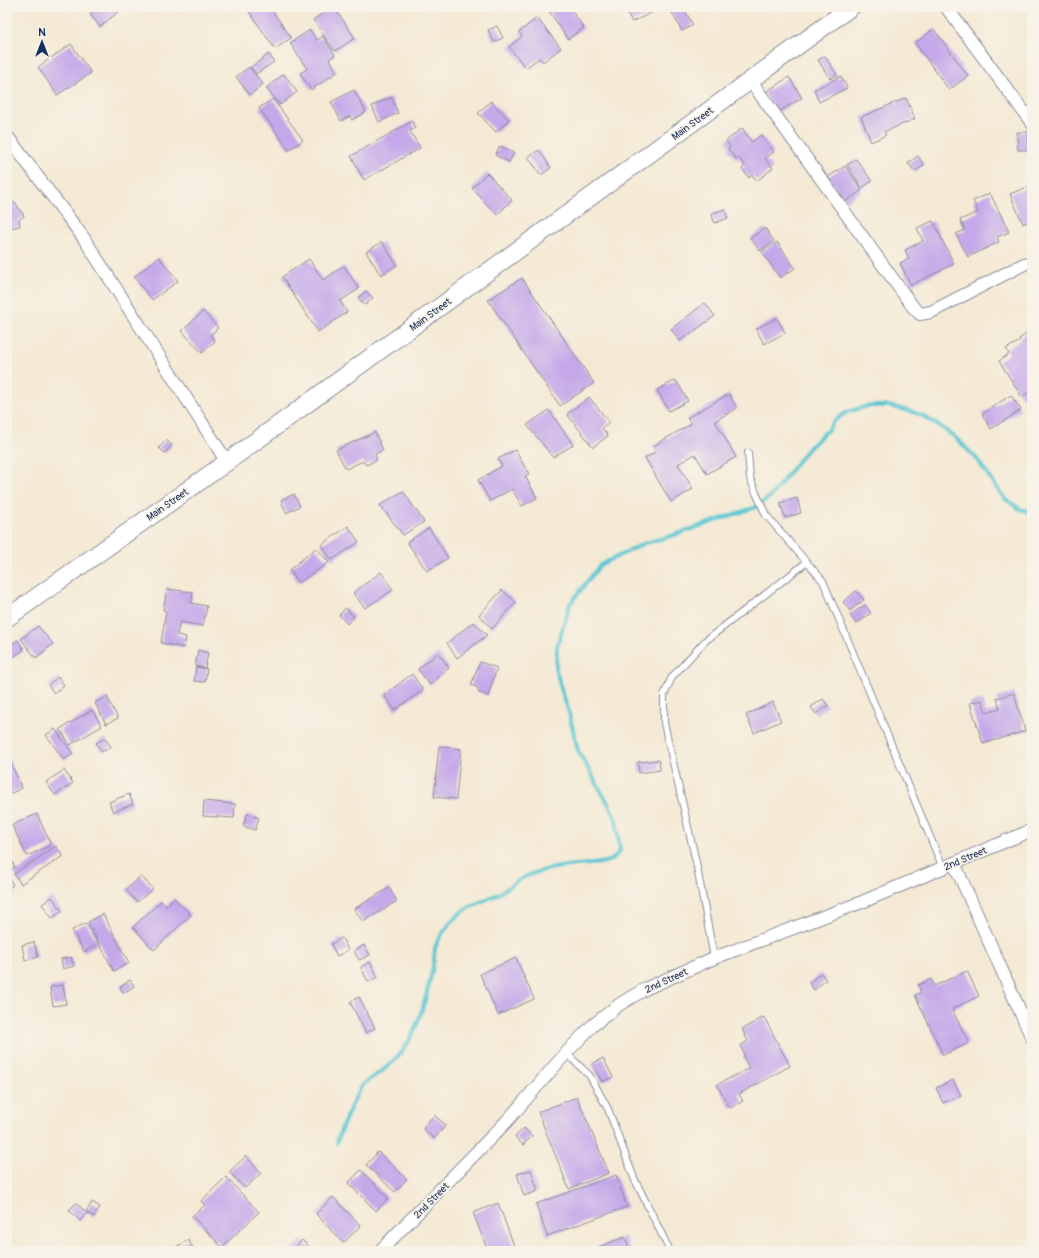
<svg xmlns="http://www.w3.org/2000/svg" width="1039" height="1258" viewBox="0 0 1039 1258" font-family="Pangolin,sans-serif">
<rect width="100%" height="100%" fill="#f7f3e8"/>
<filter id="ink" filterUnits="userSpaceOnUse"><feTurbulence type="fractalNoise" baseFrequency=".025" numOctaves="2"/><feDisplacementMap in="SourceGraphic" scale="8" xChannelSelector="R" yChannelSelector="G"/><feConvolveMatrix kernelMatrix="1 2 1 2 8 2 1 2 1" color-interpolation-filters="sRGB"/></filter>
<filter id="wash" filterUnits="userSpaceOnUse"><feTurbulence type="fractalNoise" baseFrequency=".012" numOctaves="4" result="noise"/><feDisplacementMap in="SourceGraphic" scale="16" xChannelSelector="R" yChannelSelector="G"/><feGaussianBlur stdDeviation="0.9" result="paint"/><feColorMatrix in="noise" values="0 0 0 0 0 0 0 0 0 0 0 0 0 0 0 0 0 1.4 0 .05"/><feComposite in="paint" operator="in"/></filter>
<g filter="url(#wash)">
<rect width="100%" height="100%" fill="#f4e9d4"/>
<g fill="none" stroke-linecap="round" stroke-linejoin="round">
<!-- stream -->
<path stroke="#5bc7d3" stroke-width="4" d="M337 1143C339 1132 356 1093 363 1085 370 1078 380 1073 387 1067 399 1058 408 1044 414 1031 422 1013 429 986 433 966 434 960 434 952 436 945 439 937 447 927 453 920 465 907 484 901 500 893 508 887 516 881 525 877 541 869 559 867 575 865 587 864 601 865 611 860 615 858 617 854 620 851L616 820 612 810 578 751 568 709 561 689 556 669 557 647 570 604 600 565 645 543 671 536 756 507 771 496 805 452 820 437 828 430 834 421 847 412 868 406H889L913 412 923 416 944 429 957 439 976 458 1004 498 1020 509 1032 512"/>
</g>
<g id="blocks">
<!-- building -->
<g fill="#c5a8e9">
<polygon points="98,7 124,7 100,27 90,14"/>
<polygon points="246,7 270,7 291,38 275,49"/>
<polygon points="332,7 334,7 355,38 335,51 313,20"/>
<polygon points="549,7 569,7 584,28 568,39 547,8"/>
<polygon points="624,7 653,7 655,11 632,22"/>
<polygon points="669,7 683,7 693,25 682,31"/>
<polygon points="537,18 561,48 543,62 539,58 526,68 509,47 522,36 519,32"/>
<polygon points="497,26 503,38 494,42 488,30"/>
<polygon points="934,29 968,76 949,90 915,43"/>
<polygon points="310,30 317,40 323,36 335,55 329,59 337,72 311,90 300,73 307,69 290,43"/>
<polygon points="71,44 91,73 57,95 38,67"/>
<polygon points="269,54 274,62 256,74 251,67"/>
<polygon points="825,56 837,75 830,79 818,60"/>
<polygon points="249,67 263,84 250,95 236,77"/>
<polygon points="284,74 297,92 280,105 266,88"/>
<polygon points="841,76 847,88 819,102 814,90"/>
<polygon points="789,77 802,98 777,113 764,93"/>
<polygon points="354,90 366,112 352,120 350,116 341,121 331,102"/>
<polygon points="391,97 398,113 379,122 372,106"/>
<polygon points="906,98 915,119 884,132 886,135 871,142 861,117"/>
<polygon points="273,99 303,140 289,150 259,108"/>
<polygon points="491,101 509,120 496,132 478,113"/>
<polygon points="412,121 415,128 410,131 420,148 364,180 351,156"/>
<polygon points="742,128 752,142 761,135 774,152 765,159 773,168 757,181 752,175 749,178 742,169 745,166 738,157 736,159 728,149 730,147 726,141"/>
<polygon points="1017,132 1028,132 1029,150 1018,150"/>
<polygon points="500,146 514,153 509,162 495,155"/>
<polygon points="539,150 551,168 541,175 528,157"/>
<polygon points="918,156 924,165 915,172 908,163"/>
<polygon points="856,159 872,181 862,188 847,165"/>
<polygon points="845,166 862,190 845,202 828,177"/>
<polygon points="487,173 512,200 497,215 472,188"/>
<polygon points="1032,185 1032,220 1023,224 1010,194"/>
<polygon points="990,193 1009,232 997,237 999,242 968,257 956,234 965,230 960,220 978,212 973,201"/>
<polygon points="15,202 24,216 19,220 20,226 7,229 7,207"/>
<polygon points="724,209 728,218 715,223 711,214"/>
<polygon points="933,221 954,264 911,285 900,263 909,259 905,250 923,241 917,228"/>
<polygon points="765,228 774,241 760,251 750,238"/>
<polygon points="382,242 397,265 381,275 366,252"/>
<polygon points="777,242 795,268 780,278 762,252"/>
<polygon points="159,257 178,281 152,300 134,277"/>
<polygon points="309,259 323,280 344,266 359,289 340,301 347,312 318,332 282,277"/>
<polygon points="522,278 594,383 560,406 488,300"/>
<polygon points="366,291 373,298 365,305 358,298"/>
<polygon points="705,303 715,316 680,341 671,329"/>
<polygon points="203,311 218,328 210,335 215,341 202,353 182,331"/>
<polygon points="777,318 785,333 764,344 756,329"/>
<polygon points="1032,330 1032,390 1022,397 999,361 1009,354 1006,349 1020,341 1019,339"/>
<polygon points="676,380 688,401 669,411 657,390"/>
<polygon points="729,394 737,408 715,421 736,457 707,474 695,454 678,464 693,489 671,502 645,458 656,452 653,446 691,424 687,418"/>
<polygon points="1011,395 1021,410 991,429 982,414"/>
<polygon points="589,397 609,422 602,428 608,436 593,447 567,414"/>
<polygon points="549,410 573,445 553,457 527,425"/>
<polygon points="375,432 383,450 375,454 377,460 366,465 363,461 346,469 336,450"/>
<polygon points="166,440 172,445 165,453 159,448"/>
<polygon points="515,450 529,474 525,476 537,498 522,506 512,489 490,501 478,480 502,466 498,459"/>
<polygon points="403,491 424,522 403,535 380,505"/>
<polygon points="294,494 300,506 286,513 281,500"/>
<polygon points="797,498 801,513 785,518 780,503"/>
<polygon points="348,526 359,542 332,560 321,545"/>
<polygon points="429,528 448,558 427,571 407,542"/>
<polygon points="316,548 329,562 299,583 289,570"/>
<polygon points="381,572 393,590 365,608 353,593"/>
<polygon points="167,589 193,592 191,603 207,606 203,626 180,622 177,635 186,637 184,648 161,643 166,611 163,610"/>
<polygon points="502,590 516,602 492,629 479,615"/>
<polygon points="856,591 864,600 850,611 843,602"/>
<polygon points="865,605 871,613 856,624 850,615"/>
<polygon points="346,608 354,617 347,624 339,615"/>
<polygon points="473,622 487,635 457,658 447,643"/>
<polygon points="38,626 53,644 36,658 21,639"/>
<polygon points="18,640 24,650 7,661 7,647"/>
<polygon points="198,650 208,653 205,668 195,666"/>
<polygon points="438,653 449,668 430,685 418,669"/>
<polygon points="480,662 497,668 488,696 478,692 478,688 471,685"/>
<polygon points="196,667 207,669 205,682 194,681"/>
<polygon points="412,674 423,690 395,710 384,695"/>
<polygon points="58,677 64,685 54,693 48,685"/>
<polygon points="1014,693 1025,731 983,744 970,703 982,700 986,713 1000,709 997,698"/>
<polygon points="107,697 118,718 106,724 95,703"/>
<polygon points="823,699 828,706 816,714 811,707"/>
<polygon points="773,702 781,721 754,733 746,715"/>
<polygon points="92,710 102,726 70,745 60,729"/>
<polygon points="55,729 73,754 64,760 46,735"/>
<polygon points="105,738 111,747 102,752 96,743"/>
<polygon points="439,746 461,749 456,799 434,797"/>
<polygon points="7,755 22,788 7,795"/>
<polygon points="659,760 660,770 639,773 638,762"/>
<polygon points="64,770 73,783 55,795 46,782"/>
<polygon points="129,794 133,804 113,812 109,802"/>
<polygon points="204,801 235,804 234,818 203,816"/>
<polygon points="37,814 51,845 27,856 12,825"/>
<polygon points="247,814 259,818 255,830 243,826"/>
<polygon points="56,846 63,856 21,884 14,874"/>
<polygon points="9,856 15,867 7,871 7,857"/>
<polygon points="141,876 153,889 137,902 126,890"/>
<polygon points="9,878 13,885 7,889 7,880"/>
<polygon points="389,888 397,901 363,922 354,909"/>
<polygon points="52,897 62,911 52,918 42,904"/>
<polygon points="174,898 191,915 154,950 133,927 161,901 166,906"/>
<polygon points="103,914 129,963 114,971 88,922"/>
<polygon points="86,923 98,944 84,952 72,930"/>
<polygon points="342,938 348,950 337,956 331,944"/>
<polygon points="34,942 38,957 25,960 22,945"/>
<polygon points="364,945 370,955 359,960 354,951"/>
<polygon points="71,957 74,966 63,969 61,959"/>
<polygon points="516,958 534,999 498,1015 480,974"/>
<polygon points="370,962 378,977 368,982 361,967"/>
<polygon points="967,971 979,996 952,1009 969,1043 943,1055 915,995 921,992 918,985 931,979 934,986"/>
<polygon points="821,973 826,980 814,990 809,983"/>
<polygon points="130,980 134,986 124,993 120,987"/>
<polygon points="63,985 66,1004 53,1006 50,987"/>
<polygon points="359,997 375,1028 366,1033 350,1002"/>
<polygon points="764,1017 790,1066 739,1094 743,1101 730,1108 717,1085 749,1068 743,1056 745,1055 740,1046 748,1041 742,1029"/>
<polygon points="603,1058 613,1077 602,1082 592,1064"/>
<polygon points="953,1080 961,1095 943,1103 936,1088"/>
<polygon points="577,1097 609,1173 569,1189 538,1112"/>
<polygon points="434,1115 446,1125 434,1139 423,1128"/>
<polygon points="524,1128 532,1136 523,1145 515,1137"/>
<polygon points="378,1152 407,1179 395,1192 366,1165"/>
<polygon points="246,1156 261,1173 245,1188 229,1172"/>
<polygon points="361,1170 388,1198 376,1211 348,1183"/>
<polygon points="531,1170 538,1191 524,1196 517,1174"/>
<polygon points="616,1175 627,1207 547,1236 536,1204"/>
<polygon points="226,1177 259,1212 222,1247 192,1216 205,1205 201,1201"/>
<polygon points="333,1197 361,1226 343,1243 316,1214"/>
<polygon points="92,1202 100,1207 94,1217 86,1212"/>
<polygon points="76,1203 87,1213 80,1221 69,1210"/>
<polygon points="498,1203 516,1251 488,1251 473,1213"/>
<polygon points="625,1237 630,1251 587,1251"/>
<polygon points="188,1240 195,1251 169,1251"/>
<polygon points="302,1240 314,1251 291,1251"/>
</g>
</g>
</g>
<g filter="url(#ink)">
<use href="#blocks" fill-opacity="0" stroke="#888c99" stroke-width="1"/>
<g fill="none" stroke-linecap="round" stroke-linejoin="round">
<!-- service casing -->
<g stroke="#888c99" stroke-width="8">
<g id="service">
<polyline points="748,453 750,478 757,495 766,515 823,581 943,868"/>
<polyline points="714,958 696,862 664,723 664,695 672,677 705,641 807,562"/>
<polyline points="566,1053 590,1076 608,1109 634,1178 670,1251"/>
</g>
</g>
<!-- minor casing -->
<g stroke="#888c99" stroke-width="14">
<g id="minor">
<polyline points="946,7 1032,123"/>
<polyline points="750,80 913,307 920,314 931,312 1024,264"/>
<polyline points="7,136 83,237 227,462"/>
<polyline points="954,863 1032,1038"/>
<polyline points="380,1251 507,1121 566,1053 592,1026 620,1004 645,989 714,958 862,902 1032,830"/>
</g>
</g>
<!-- secondary casing -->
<g stroke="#888c99" stroke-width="19">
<polyline id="secondary" points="7,618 227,462 851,7"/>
</g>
<!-- service -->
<use href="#service" stroke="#fff" stroke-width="6"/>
<!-- minor -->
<use href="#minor" stroke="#fff" stroke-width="12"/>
<!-- secondary -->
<use href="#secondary" stroke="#fff" stroke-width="17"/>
</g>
</g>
<g text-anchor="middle" stroke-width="3.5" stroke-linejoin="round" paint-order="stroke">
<!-- street labels -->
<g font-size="10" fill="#1b2f5e" stroke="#f7f3e8">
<text transform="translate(692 123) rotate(-36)" y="4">Main Street</text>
<text transform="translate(430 314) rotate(-36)" y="4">Main Street</text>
<text transform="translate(167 504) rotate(-35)" y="4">Main Street</text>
<text transform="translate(965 858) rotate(-23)" y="4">2nd Street</text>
<text transform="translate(666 980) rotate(-25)" y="4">2nd Street</text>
<text transform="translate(431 1200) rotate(-45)" y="4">2nd Street</text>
</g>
</g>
<!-- margin -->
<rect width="1039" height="1258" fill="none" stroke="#f7f3e8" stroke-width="24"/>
<!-- north arrow -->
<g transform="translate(42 42)" stroke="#f7f3e8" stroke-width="3" paint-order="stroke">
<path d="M0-3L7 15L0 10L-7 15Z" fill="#1b2f5e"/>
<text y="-6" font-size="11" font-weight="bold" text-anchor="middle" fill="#1b2f5e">N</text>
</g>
</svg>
